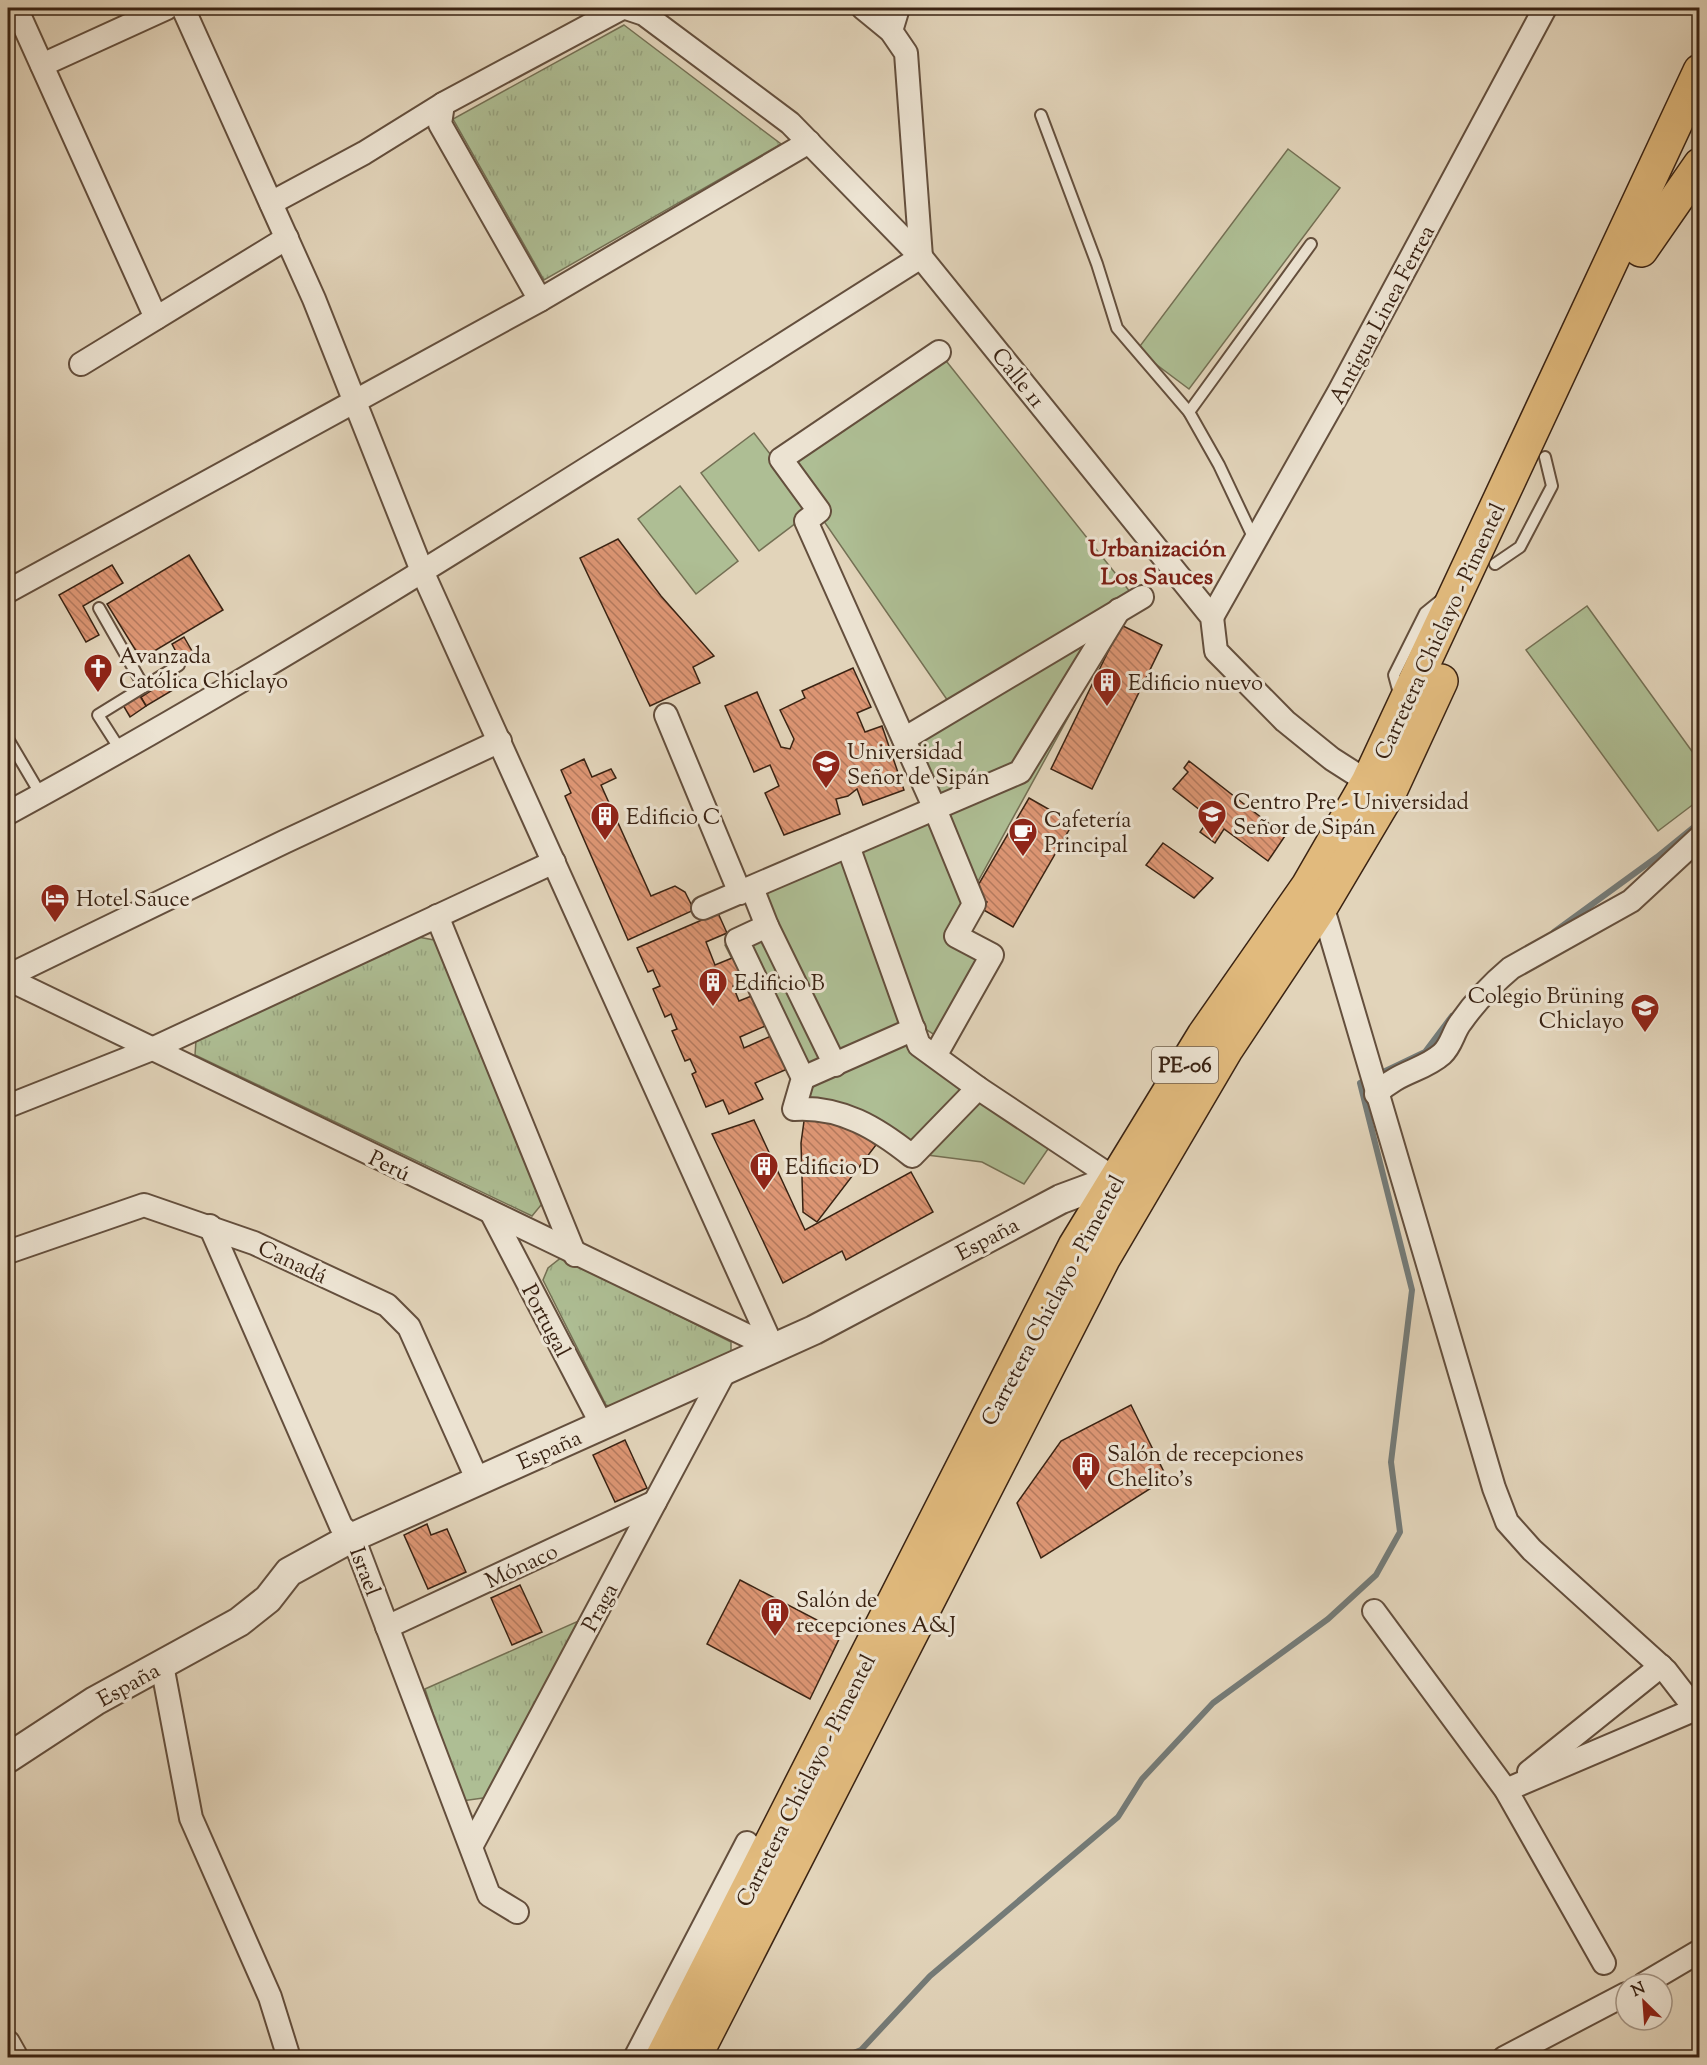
<svg xmlns="http://www.w3.org/2000/svg" width="1707" height="2065" viewBox="0 0 1707 2065" font-family="'Sorts Mill Goudy',serif">
<defs>
<pattern id="park-tufts" width="24" height="20" patternUnits="userSpaceOnUse" patternTransform="scale(1.5)"><rect width="24" height="20" fill="#aebe94"/><path d="M3 7l-1-3M5 7V3M7 7l1-3M15 17l-1-3M17 17v-4M19 17l1-3" fill="none" stroke="#96a37f"/></pattern>
<pattern id="building-back-hatch" width="6" height="6" patternUnits="userSpaceOnUse" patternTransform="scale(1.5)"><rect width="6" height="6" fill="#dd9674"/><path d="M-1 5l2 2M0 0l6 6M5-1l2 2" fill="none" stroke="#b47a5e"/></pattern>
</defs>
<rect width="100%" height="100%" fill="#e2d4ba"/>
<filter id="stains"><feTurbulence type="fractalNoise" baseFrequency=".00333" numOctaves="4"/><feColorMatrix values="0 0 0 0 .2 0 0 0 0 .09 0 0 0 0 .02 0 0 0 .5 -.17"/></filter>
<radialGradient id="worn" r=".72"><stop offset=".6" stop-color="#630" stop-opacity="0"/><stop offset="1" stop-color="#630" stop-opacity=".3"/></radialGradient>
<!-- grass -->
<g fill="#aebe94" stroke="#747054" stroke-width="1.5">
<polygon points="1288,149 1340,188 1189,389 1137,350"/>
<polygon points="943,357 1131,593 950,704 781,459"/>
<polygon points="754,433 813,510 759,551 701,473"/>
<polygon points="680,486 738,561 696,594 638,519"/>
<polygon points="1587,606 1699,761 1699,800 1658,831 1526,650"/>
<polygon points="1098,629 1115,632 947,938 983,959 941,1039 916,1023 793,1079 725,945 776,922 762,890 943,815 911,741"/>
<polygon points="916,1031 1059,1133 1024,1184 982,1162 919,1154 801,1101 795,1088"/>
</g>
<!-- park -->
<g fill="url(#park-tufts)" stroke="#747054" stroke-width="1.5">
<polygon points="624,25 781,144 544,280 453,119"/>
<polygon points="418,937 434,940 546,1199 532,1216 195,1055 196,1040"/>
<polygon points="562,1257 731,1342 731,1354 616,1409 606,1405 543,1280 548,1268"/>
<polygon points="583,1619 490,1797 462,1801 425,1689"/>
</g>
<g fill="none" stroke-linecap="round" stroke-linejoin="round">
<!-- stream -->
<g stroke="#747b78" stroke-width="6">
<polyline points="1554,932 1657,857 1700,822"/>
<polyline points="1377,1075 1425,1052 1452,1016"/>
<polyline points="841,2058 861,2050 930,1976 1118,1817 1142,1779 1213,1703 1328,1619 1376,1575 1400,1532 1391,1462 1412,1290 1360,1083 1368,1079"/>
</g>
</g>
<!-- building -->
<g fill="url(#building-back-hatch)" stroke="#3a2313" stroke-width="1.5">
<polygon points="618,539 661,596 714,656 693,667 700,683 650,706 580,558"/>
<polygon points="189,555 223,610 141,659 107,604"/>
<polygon points="112,565 123,583 83,606 99,635 86,642 59,595"/>
<polygon points="1121,625 1162,645 1092,789 1051,769"/>
<polygon points="184,637 196,658 183,665 172,644"/>
<polygon points="853,668 871,707 857,713 865,732 882,726 904,790 863,805 857,789 848,796 836,799 840,814 784,835 765,793 779,786 770,765 754,772 725,706 757,692 781,747 790,749 794,739 780,710 805,698 802,691"/>
<polygon points="177,674 183,684 146,706 141,697"/>
<polygon points="139,694 146,706 130,717 123,705"/>
<polygon points="584,759 592,777 611,769 616,778 601,785 651,896 675,886 685,892 694,910 628,940 565,796 571,793 561,770"/>
<polygon points="1189,761 1285,836 1268,861 1224,829 1215,843 1200,832 1210,818 1173,789 1188,772 1184,768"/>
<polygon points="1029,798 1073,823 1013,927 982,909 987,902 973,894"/>
<polygon points="1163,843 1213,878 1194,898 1146,865"/>
<polygon points="718,913 727,933 706,942 715,965 737,956 747,979 733,986 739,1001 759,993 772,1023 740,1037 744,1048 780,1032 794,1066 755,1083 763,1099 729,1114 723,1100 706,1107 692,1074 696,1072 690,1059 685,1061 672,1031 677,1029 671,1014 665,1017 653,989 660,986 653,970 648,972 637,948"/>
<polygon points="805,1114 846,1122 876,1145 817,1222 803,1212 801,1143"/>
<polygon points="754,1120 805,1230 911,1172 933,1212 846,1260 842,1251 783,1283 712,1134"/>
<polygon points="1131,1405 1167,1478 1041,1558 1017,1503 1061,1441"/>
<polygon points="625,1440 647,1488 615,1502 593,1455"/>
<polygon points="427,1524 431,1535 447,1529 466,1572 428,1589 404,1535"/>
<polygon points="740,1580 842,1633 810,1699 707,1644"/>
<polygon points="520,1585 542,1632 512,1645 491,1598"/>
</g>
<g fill="none" stroke-linecap="round" stroke-linejoin="round">
<!-- service casing -->
<g stroke="#644f3d" stroke-width="14">
<g id="service">
<polyline points="1041,115 1097,264 1117,328 1189,412 1219,465 1255,541"/>
<polyline points="1189,412 1311,244"/>
<polyline points="1495,564 1520,547 1552,486 1545,457"/>
<polyline points="99,608 144,687"/>
<polyline points="1400,697 1394,675 1425,613 1441,600"/>
<polyline points="8,739 41,795"/>
<polyline points="121,751 98,715 179,665"/>
</g>
</g>
<!-- minor casing -->
<g stroke="#644f3d" stroke-width="26">
<g id="minor">
<polyline points="16,8 156,318"/>
<polyline points="183,8 314,299 422,571 773,1348"/>
<polyline points="626,8 644,14 790,123 921,257 1212,617 1216,651 1285,721 1332,759 1368,782"/>
<polyline points="891,31 898,8"/>
<polyline points="42,65 167,8"/>
<polyline points="271,203 364,153 443,104"/>
<polyline points="540,300 440,124 443,104 622,8"/>
<polyline points="81,364 287,238"/>
<polyline points="8,591 540,300 809,142"/>
<polyline points="1212,617 1339,392 1545,8"/>
<polyline points="666,715 740,893"/>
<polyline points="904,739 1142,597"/>
<path d="M8 813C321 643 620 447 921 257L906 53 891 31 863 8"/>
<polyline points="848,846 919,1045 978,1088 1115,1179"/>
<path d="M752 888 767 926 737 940 803 1078 794 1109C841 1106 877 1128 912 1156L978 1088"/>
<polyline points="1322,905 1494,1488 1507,1522 1532,1550 1666,1671 1700,1715"/>
<polyline points="703,908 1020,772 1119,610"/>
<polyline points="437,916 575,1255"/>
<polyline points="767,926 835,1065"/>
<polyline points="8,976 284,842 500,741"/>
<polyline points="8,979 773,1348"/>
<polyline points="935,1056 992,955 956,936 974,904 935,809 806,521 819,511 781,459 939,352"/>
<polyline points="803,1078 914,1029"/>
<path d="M1376 1094C1399 1071 1423 1071 1442 1054 1452 1045 1453 1032 1461 1022 1475 1002 1492 984 1511 968L1631 901 1700 837"/>
<polyline points="8,1106 152,1049 554,862"/>
<polyline points="492,1214 602,1425"/>
<polyline points="210,1226 341,1526 353,1537 489,1895 517,1912"/>
<polyline points="8,1252 144,1205 254,1243 387,1305 409,1327 478,1481"/>
<polyline points="1374,1611 1506,1790 1604,1963"/>
<polyline points="387,1627 655,1502"/>
<polyline points="162,1665 191,1818 270,1997 289,2058"/>
<polyline points="1529,1772 1661,1666"/>
<polyline points="1506,1790 1696,1709"/>
<polyline points="472,1845 726,1369"/>
<polyline points="1644,1984 1700,1951"/>
<polyline points="8,2042 17,2058"/>
<polyline points="635,2058 747,1843"/>
<polyline points="1504,2058 1626,1994"/>
</g>
</g>
<!-- tertiary casing -->
<g stroke="#644f3d" stroke-width="32">
<polyline id="tertiary" points="8,1758 95,1701 239,1622 268,1599 289,1572 353,1537 814,1330 1061,1199 1115,1179"/>
</g>
<!-- primary casing -->
<g stroke="#3a2313" stroke-width="36">
<g id="primary">
<polyline points="1641,250 1700,165"/>
<polyline points="662,2058 1075,1246 1204,1035 1308,886 1368,782 1700,71"/>
<polyline points="694,2058 1103,1259 1227,1048 1322,905 1392,787 1441,681"/>
</g>
</g>
<!-- service -->
<use href="#service" stroke="#ece3d2" stroke-width="10"/>
<!-- minor -->
<use href="#minor" stroke="#ece3d2" stroke-width="22"/>
<!-- tertiary -->
<use href="#tertiary" stroke="#ece3d2" stroke-width="28"/>
<!-- primary -->
<use href="#primary" stroke="#e1ba7d" stroke-width="33"/>
</g>
<!-- icons -->
<defs>
<g id="church-pin" transform="scale(1.5)"><path d="M0 17L-7.5 6A9.5 9.5 0 1 1 7.5 6Z" fill="#8f2418" stroke="#ece3d2"/><path d="M-1.2-6h2.4v3.5h3.3v2.4h-3.3V6h-2.4V-.1h-3.3v-2.4h3.3Z" fill="#fff"/></g>
<g id="building-pin" transform="scale(1.5)"><path d="M0 17L-7.5 6A9.5 9.5 0 1 1 7.5 6Z" fill="#8f2418" stroke="#ece3d2"/><path d="M-4-6H4V6H1V3H-1V6H-4ZM-2.5-4.3h1.7v1.8h-1.7ZM.8-4.3h1.7v1.8H.8ZM-2.5-1h1.7V.8h-1.7ZM.8-1h1.7V.8H.8Z" fill="#fff"/></g>
<g id="university-pin" transform="scale(1.5)"><path d="M0 17L-7.5 6A9.5 9.5 0 1 1 7.5 6Z" fill="#8f2418" stroke="#ece3d2"/><path d="M0-5L7-2L0 1L-7-2ZM-4 1L0 2.5L4 1V4Q0 6-4 4Z" fill="#fff"/></g>
<g id="cafe-pin" transform="scale(1.5)"><path d="M0 17L-7.5 6A9.5 9.5 0 1 1 7.5 6Z" fill="#8f2418" stroke="#ece3d2"/><path d="M-5.5-4.5H6V0H3Q3 3.5 0 3.5H-2.5Q-5.5 3.5-5.5 0ZM3-3.2v2h1.7v-2ZM-6 4.5H4V6H-6Z" fill="#fff"/></g>
<g id="hotel-pin" transform="scale(1.5)"><path d="M0 17L-7.5 6A9.5 9.5 0 1 1 7.5 6Z" fill="#8f2418" stroke="#ece3d2"/><path d="M-6-4.5h1.5V1H6V5H4.5V3h-9V5H-6ZM-4 0a1.8 1.8 0 1 1 3.6 0ZM.5 0V-2.5h3Q6-2.5 6 0Z" fill="#fff"/></g>
<g id="school-pin" transform="scale(1.5)"><path d="M0 17L-7.5 6A9.5 9.5 0 1 1 7.5 6Z" fill="#8f2418" stroke="#ece3d2"/><path d="M0-5L7-2L0 1L-7-2ZM-4 1L0 2.5L4 1V4Q0 6-4 4Z" fill="#fff"/></g>
</defs>
<g fill-rule="evenodd">
<use href="#church-pin" x="98" y="668"/>
<use href="#building-pin" x="1107" y="682"/>
<use href="#university-pin" x="826" y="764"/>
<use href="#university-pin" x="1212" y="814"/>
<use href="#building-pin" x="605" y="816"/>
<use href="#cafe-pin" x="1023" y="832"/>
<use href="#hotel-pin" x="55" y="898"/>
<use href="#building-pin" x="713" y="982"/>
<use href="#school-pin" x="1645" y="1008"/>
<use href="#building-pin" x="764" y="1166"/>
<use href="#building-pin" x="1086" y="1466"/>
<use href="#building-pin" x="775" y="1612"/>
</g>
<g text-anchor="middle" stroke-width="6" stroke-linejoin="round" paint-order="stroke">
<!-- shield labels -->
<rect fill="#ece3d2" stroke="#6f5d4c" stroke-width="1.5" x="1152" y="1047" width="66" height="36" rx="4.5"/>
<g font-size="21" font-weight="bold" fill="#3a2313">
<text x="1185" y="1072">PE-06</text>
</g>
<!-- street labels -->
<g font-size="22" fill="#3a2313" stroke="#ece3d2">
<text transform="translate(1381 314) rotate(-62)" y="8">Antigua Linea Ferrea</text>
<text transform="translate(1019 377) rotate(51)" y="8">Calle 11</text>
<text transform="translate(1439 631) rotate(-65)" y="8">Carretera Chiclayo - Pimentel</text>
<text transform="translate(390 1165) rotate(26)" y="8">Perú</text>
<text transform="translate(987 1238) rotate(-28)" y="8">España</text>
<text transform="translate(293 1261) rotate(25)" y="8">Canadá</text>
<text transform="translate(1052 1300) rotate(-62)" y="8">Carretera Chiclayo - Pimentel</text>
<text transform="translate(547 1320) rotate(62)" y="8">Portugal</text>
<text transform="translate(549 1449) rotate(-24)" y="8">España</text>
<text transform="translate(521 1565) rotate(-25)" y="8">Mónaco</text>
<text transform="translate(366 1571) rotate(69)" y="8">Israel</text>
<text transform="translate(599 1607) rotate(-62)" y="8">Praga</text>
<text transform="translate(128 1684) rotate(-29)" y="8">España</text>
<text transform="translate(805 1780) rotate(-63)" y="8">Carretera Chiclayo - Pimentel</text>
</g>
<!-- poi labels -->
<g font-size="22" fill="#3a2313" stroke="#ece3d2" text-anchor="start">
<text x="119" y="663">Avanzada<tspan x="119" dy="25">Católica Chiclayo</tspan></text>
<text x="1128" y="690">Edificio nuevo</text>
<text x="847" y="759">Universidad<tspan x="847" dy="25">Señor de Sipán</tspan></text>
<text x="1233" y="809">Centro Pre - Universidad<tspan x="1233" dy="25">Señor de Sipán</tspan></text>
<text x="626" y="824">Edificio C</text>
<text x="1044" y="827">Cafetería<tspan x="1044" dy="25">Principal</tspan></text>
<text x="76" y="906">Hotel Sauce</text>
<text x="734" y="990">Edificio B</text>
<text x="1624" y="1003" text-anchor="end">Colegio Brüning<tspan x="1624" dy="25">Chiclayo</tspan></text>
<text x="785" y="1174">Edificio D</text>
<text x="1107" y="1461">Salón de recepciones<tspan x="1107" dy="25">Chelito's</tspan></text>
<text x="796" y="1607">Salón de<tspan x="796" dy="25">recepciones A&amp;J</tspan></text>
</g>
<!-- neighbourhood labels -->
<g font-size="24" font-weight="bold" fill="#7a1f14" stroke="#ece3d2">
<text x="1157" y="556">Urbanización<tspan x="1157" dy="28">Los Sauces</tspan></text>
</g>
</g>
<!-- margin -->
<rect width="1707" height="2065" fill="none" stroke="#e2d4ba" stroke-width="30"/>
<rect x="9" y="9" width="1689" height="2047" fill="none" stroke="#3a2313" stroke-width="3"/>
<rect x="15" y="15" width="1677" height="2035" fill="none" stroke="#3a2313" stroke-width="1.5"/>
<!-- north arrow -->
<g transform="translate(1644 2002) rotate(335)"><circle r="28" fill="#ece3d2" stroke="#a59686" stroke-width="1.5"/>
<path d="M0-4.5L10 22L0 15L-10 22Z" fill="#8f2418"/>
<text y="-9" font-size="16" font-weight="bold" text-anchor="middle" fill="#3a2313">N</text>
</g>
<rect width="100%" height="100%" filter="url(#stains)"/>
<rect width="100%" height="100%" fill="url(#worn)"/>
</svg>
